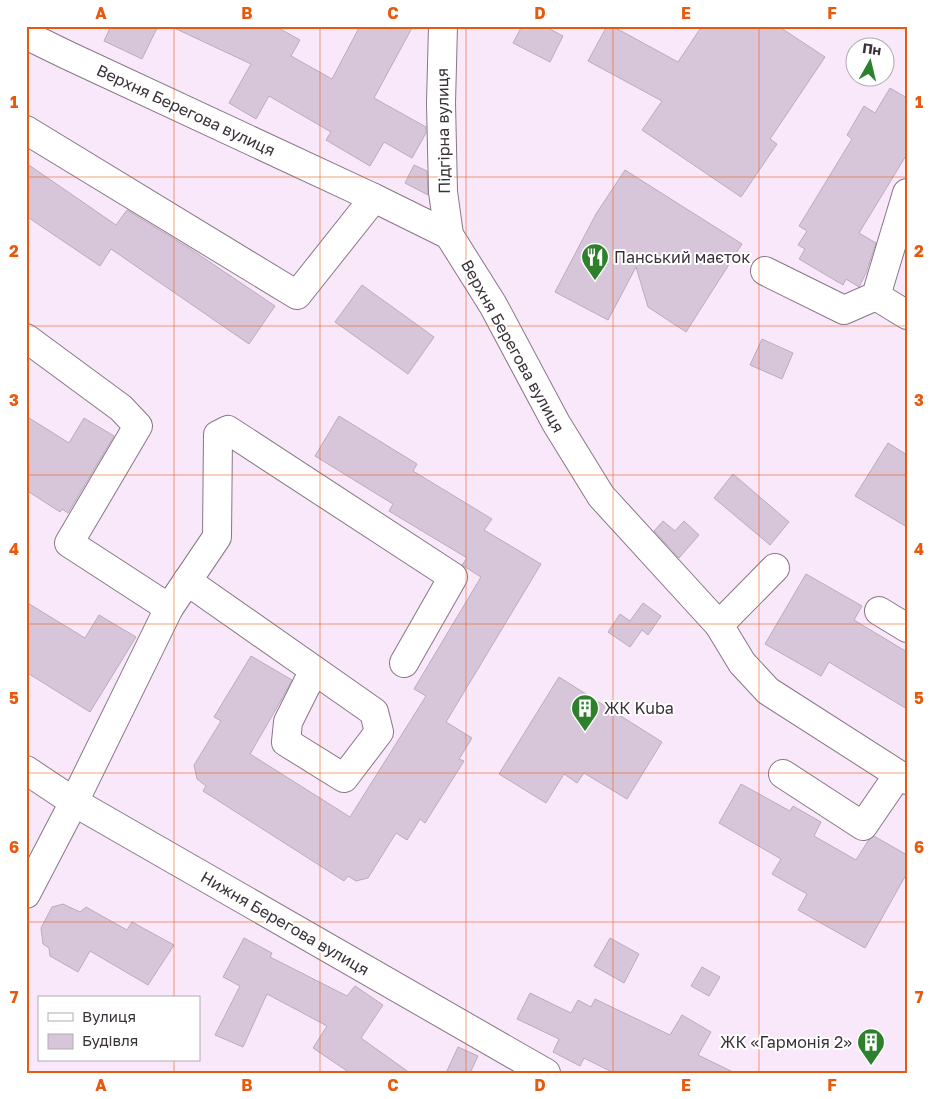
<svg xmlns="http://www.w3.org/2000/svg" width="933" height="1099" viewBox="0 0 933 1099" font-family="'Golos Text',sans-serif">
<rect width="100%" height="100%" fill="#f9e7fa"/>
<!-- building -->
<g fill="#d7c6d9" stroke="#bcabbe">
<polygon points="111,26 158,26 142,59 104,41"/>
<polygon points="170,26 275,26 300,40 291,56 332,79 360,26 413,26 374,98 426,127 426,133 412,158 384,142 370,166 326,140 331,132 269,96 256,119 229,103 251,64"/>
<polygon points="522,26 544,26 563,36 550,62 513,43"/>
<polygon points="607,26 612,26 678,62 702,26 778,26 825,57 770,139 777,144 741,197 642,130 662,101 588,61"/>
<polygon points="890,88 907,98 907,154 859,233 876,243 866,273 859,287 846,279 843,285 799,259 805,249 798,245 807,231 799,226 852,139 847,135 864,106 875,113"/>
<polygon points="26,163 116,225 127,210 192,250 275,306 249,344 111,249 100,266 26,216"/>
<polygon points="414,165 427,171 428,195 405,183"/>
<polygon points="625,170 742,244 686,332 648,307 636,267 608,320 555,292 596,214"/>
<polygon points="362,285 434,337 408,374 335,322"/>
<polygon points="762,339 793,353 782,379 750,365"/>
<polygon points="26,416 69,443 84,418 114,436 68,513 62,509 60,512 26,490"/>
<polygon points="339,416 417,464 413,471 492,519 484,530 541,564 446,722 472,738 459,759 464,761 425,823 420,819 407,840 396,833 368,878 356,881 348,876 344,881 203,791 206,786 197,779 194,765 221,721 214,717 251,656 292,680 279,704 250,754 350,817 426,696 414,689 481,577 462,565 467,558 389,511 393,504 315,456"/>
<polygon points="888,443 907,455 907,527 855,496"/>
<polygon points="733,474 789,522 770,545 714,498"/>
<polygon points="663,521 675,531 684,521 699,535 679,558 654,531"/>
<polygon points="806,574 862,606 854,620 907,652 907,709 829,662 821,676 765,644"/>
<polygon points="26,602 85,638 99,615 136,637 90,712 26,672"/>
<polygon points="643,603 661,616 648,635 642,630 630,647 608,632 620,614 630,621"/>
<polygon points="559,677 662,742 627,799 584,773 577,783 564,774 546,803 499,774"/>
<polygon points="741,784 790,811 793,806 821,822 814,836 856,860 868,841 874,836 907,855 907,873 865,948 798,910 807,894 772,874 781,859 719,823"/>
<polygon points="63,904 80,912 86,907 127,930 132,922 174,945 148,985 90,951 78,972 50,956 49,948 43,944 41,928 52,907"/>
<polygon points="244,938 272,953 270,957 347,996 355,986 383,1005 361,1038 410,1073 350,1073 313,1048 327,1026 267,994 243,1047 215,1035 240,986 223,977"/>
<polygon points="610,938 639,954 624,983 594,966"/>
<polygon points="702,967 720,977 709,996 691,986"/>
<polygon points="530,993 571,1013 578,1000 591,1007 595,999 670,1035 682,1015 711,1032 698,1055 735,1073 614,1073 584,1058 580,1066 553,1052 559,1039 517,1019"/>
<polygon points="458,1047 478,1056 470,1073 446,1073"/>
</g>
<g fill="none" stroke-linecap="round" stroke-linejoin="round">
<!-- minor casing -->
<g stroke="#877788" stroke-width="30">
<g id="minor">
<polyline points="443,26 441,103 443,192 449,235"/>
<polyline points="26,35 67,55 374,198 449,235 493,305 556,423 601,496 719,625 742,663 768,691 907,780"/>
<polyline points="26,130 297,295 374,198"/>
<polyline points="765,271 844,310 876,296 907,193"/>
<polyline points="876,296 907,315"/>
<polyline points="26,338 121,408 138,426 69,543 169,608 217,537 218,435 228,430 453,577 404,663"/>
<polyline points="187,581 374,712 379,732 344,778 286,742 288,722 314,670"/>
<polyline points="879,611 907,628"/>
<polyline points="719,625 775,568"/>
<polyline points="26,770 74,802 546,1073"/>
<polyline points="783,774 863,826 898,775"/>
<polyline points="26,894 74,802 169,608"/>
</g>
</g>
<!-- minor -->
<use href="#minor" stroke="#fff" stroke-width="28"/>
</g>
<!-- grid -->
<path fill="none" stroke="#e8590c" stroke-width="1" stroke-opacity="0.55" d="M174 26V998M320 26V1073M466 26V1073M613 26V1073M759 26V1073M26 177H907M26 326H907M26 475H907M26 624H907M26 773H907M26 922H907M174 1060V1073"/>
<!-- icons -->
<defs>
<g id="restaurant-pin" transform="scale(1.4375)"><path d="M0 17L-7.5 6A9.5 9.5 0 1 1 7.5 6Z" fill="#2d812d" stroke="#fff"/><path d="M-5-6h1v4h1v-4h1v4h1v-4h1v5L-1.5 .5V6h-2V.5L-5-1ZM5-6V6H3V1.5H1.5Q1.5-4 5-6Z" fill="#fff"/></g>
<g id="building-pin" transform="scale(1.4375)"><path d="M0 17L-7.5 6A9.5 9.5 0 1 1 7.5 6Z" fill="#2d812d" stroke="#fff"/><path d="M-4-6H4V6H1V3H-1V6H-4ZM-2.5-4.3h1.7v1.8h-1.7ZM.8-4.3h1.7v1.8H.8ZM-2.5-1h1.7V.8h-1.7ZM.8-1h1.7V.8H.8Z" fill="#fff"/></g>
</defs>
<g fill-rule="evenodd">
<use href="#restaurant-pin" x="595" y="257"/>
<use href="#building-pin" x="585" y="708"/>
<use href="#building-pin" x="871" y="1042"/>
</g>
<g text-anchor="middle" stroke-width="4" stroke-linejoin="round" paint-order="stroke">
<!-- street labels -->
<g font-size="16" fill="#393239" stroke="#fff">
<text transform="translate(186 110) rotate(25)" y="6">Верхня Берегова вулиця</text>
<text transform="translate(443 131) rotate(-91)" y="6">Підгірна вулиця</text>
<text transform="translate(513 346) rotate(61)" y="6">Верхня Берегова вулиця</text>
<text transform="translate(285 923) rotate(30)" y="6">Нижня Берегова вулиця</text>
</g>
<!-- poi labels -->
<g font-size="16" fill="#393239" stroke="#fff" text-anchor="start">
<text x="614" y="263">Панський маєток</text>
<text x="604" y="714">ЖК Kuba</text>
<text x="852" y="1048" text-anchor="end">ЖК «Гармонія 2»</text>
</g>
</g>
<!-- border -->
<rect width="933" height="1099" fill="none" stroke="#ffffff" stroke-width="55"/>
<!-- legend -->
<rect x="38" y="996" width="162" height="65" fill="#ffffff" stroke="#b0adb0"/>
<rect x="48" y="1013" width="25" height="8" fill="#ffffff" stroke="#b0adb0"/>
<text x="82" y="1022" font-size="15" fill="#393239">Вулиця</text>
<rect x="48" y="1034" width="25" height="15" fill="#d7c6d9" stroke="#b0adb0"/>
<text x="82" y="1046" font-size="15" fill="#393239">Будівля</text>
<!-- north arrow -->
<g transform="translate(870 62) rotate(8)"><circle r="24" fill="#ffffff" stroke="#b0adb0"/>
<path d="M0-4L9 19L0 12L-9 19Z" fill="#2d812d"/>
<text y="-8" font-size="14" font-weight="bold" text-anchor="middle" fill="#393239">Пн</text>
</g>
<rect x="28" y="28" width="878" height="1044" fill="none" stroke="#e8590c" stroke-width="2"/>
<g font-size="16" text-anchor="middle" font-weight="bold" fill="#e8590c">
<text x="101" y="19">A</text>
<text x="247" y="19">B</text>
<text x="393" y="19">C</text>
<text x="540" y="19">D</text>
<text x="686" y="19">E</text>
<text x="832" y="19">F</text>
<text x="14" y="108">1</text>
<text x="919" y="108">1</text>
<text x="14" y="257">2</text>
<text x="919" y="257">2</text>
<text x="14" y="406">3</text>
<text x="919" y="406">3</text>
<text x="14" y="555">4</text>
<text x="919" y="555">4</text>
<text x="14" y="704">5</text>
<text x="919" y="704">5</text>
<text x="14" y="853">6</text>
<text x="919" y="853">6</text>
<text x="14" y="1003">7</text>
<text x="919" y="1003">7</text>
<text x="101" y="1091">A</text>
<text x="247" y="1091">B</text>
<text x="393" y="1091">C</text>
<text x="540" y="1091">D</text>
<text x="686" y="1091">E</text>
<text x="832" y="1091">F</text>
</g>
</svg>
